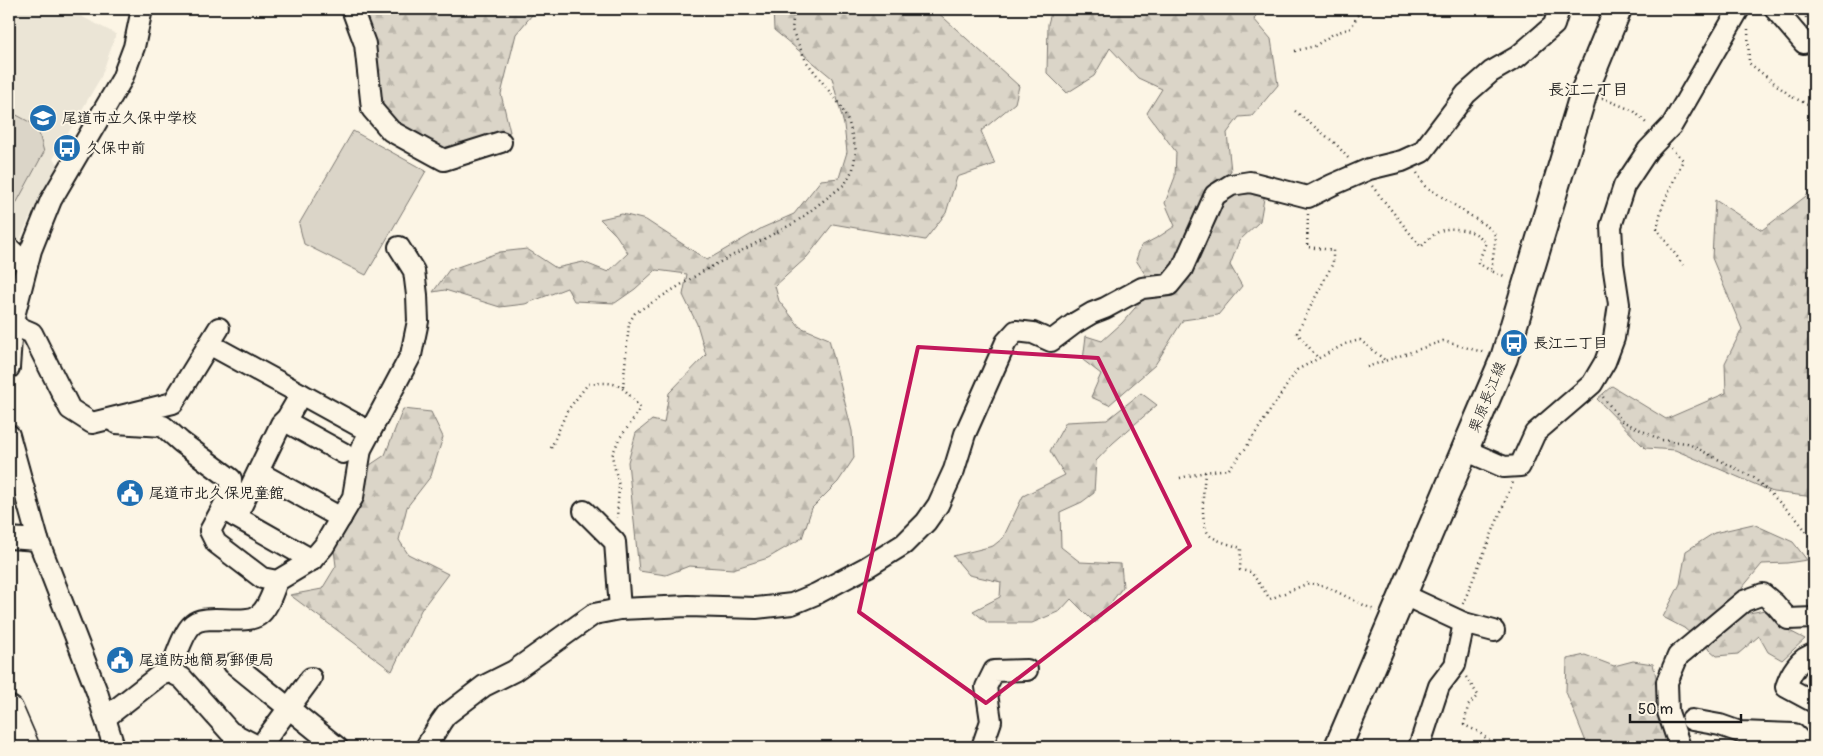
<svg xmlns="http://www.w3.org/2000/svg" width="1823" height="756" viewBox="0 0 1823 756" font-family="Pangolin,'Klee One',sans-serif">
<defs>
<pattern id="forest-firs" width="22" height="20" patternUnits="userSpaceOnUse" patternTransform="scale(1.25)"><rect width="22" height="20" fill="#dbd5c8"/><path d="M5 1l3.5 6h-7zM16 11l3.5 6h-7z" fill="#bbb6ab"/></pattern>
</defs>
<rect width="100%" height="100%" fill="#fcf5e5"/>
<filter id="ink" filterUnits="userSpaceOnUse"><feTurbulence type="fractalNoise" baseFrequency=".02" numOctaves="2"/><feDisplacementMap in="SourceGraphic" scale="10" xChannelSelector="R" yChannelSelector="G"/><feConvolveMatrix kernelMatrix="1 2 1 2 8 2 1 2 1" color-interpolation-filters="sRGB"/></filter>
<g filter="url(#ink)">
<!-- built -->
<polygon fill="#ebe5d6" points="9,9 67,9 116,34 101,77 53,159 60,165 33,210 9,264"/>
<!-- forest -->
<g fill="url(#forest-firs)" stroke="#7c7872">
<polygon points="365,9 537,9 516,34 501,94 510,132 451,152 413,135 388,120 358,24"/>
<polygon points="773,9 934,9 1019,86 1015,103 981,131 995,164 957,177 946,213 925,240 833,224 807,257 775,286 779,301 800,327 829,339 852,431 854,458 838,482 812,508 802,538 768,558 733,569 689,566 666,575 639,571 628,462 636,433 652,420 664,423 669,393 706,355 697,324 683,295 687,274 656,270 635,289 615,303 574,301 567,288 525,304 500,307 445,290 433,292 449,270 500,252 527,249 556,268 583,262 608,272 628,253 616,235 600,219 622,214 646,220 707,260 762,228 794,214 821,180 839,178 847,152 844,125 832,78 774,30"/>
<polygon points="1052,9 1260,9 1254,19 1271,39 1278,85 1252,116 1239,117 1227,133 1231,171 1208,188 1193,230 1175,270 1150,282 1136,260 1141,246 1160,236 1175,226 1165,203 1175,177 1176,152 1147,113 1162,89 1138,78 1110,48 1094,76 1067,93 1047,73 1048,24"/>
<polygon points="1265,193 1260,221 1239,241 1230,265 1242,286 1218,315 1183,320 1155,365 1109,405 1091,397 1101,374 1083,360 1086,336 1102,341 1122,323 1147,294 1169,291 1218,201 1230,195"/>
<polygon points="1810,193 1814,204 1814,497 1773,492 1675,450 1645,448 1597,399 1612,386 1666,419 1726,393 1725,363 1742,329 1712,258 1715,200 1762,230"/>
<polygon points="1141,393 1157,405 1113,443 1096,461 1094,493 1082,502 1060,512 1061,547 1080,562 1121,564 1123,587 1095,623 1071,599 1060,611 1032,623 988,623 973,611 1000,597 1001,582 969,575 953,556 993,546 1003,538 1023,496 1065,475 1050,451 1066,422 1107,420"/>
<polygon points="403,409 431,412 443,437 431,476 407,507 399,540 408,554 448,574 421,610 392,671 290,595 322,589 336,566 333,542 367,467 385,455"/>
<polygon points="1753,524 1793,542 1807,560 1787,563 1762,564 1742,588 1749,613 1765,610 1784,628 1805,639 1782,660 1768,652 1759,636 1738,654 1717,656 1684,628 1663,617 1680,584 1686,551 1714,533"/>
<polygon points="1585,655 1614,666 1633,661 1653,664 1660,693 1667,747 1588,747 1566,692 1567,659"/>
</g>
<!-- park -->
<g fill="#dbd5c8" stroke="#7c7872">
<polygon points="9,111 37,126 44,152 17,202 9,209"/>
<polygon points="353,131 426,171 366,275 304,244 299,224"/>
</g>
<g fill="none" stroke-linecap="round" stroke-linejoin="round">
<!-- minor casing -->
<g stroke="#1c1c1c" stroke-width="24">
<g id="minor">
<polyline points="352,9 365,44 372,109 391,131 444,160 501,142"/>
<polyline points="1775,9 1804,43"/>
<polyline points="9,248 27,265"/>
<polyline points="9,323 32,333 70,409 92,423 173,403 219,328"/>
<polyline points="209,344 301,394"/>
<polyline points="9,368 12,324 31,250 51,200 122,79 134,47 142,9"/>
<polyline points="111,419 116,423 163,426 181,442 231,479 231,492 210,531 216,543 262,578 277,581 312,560 324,546 353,497 361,449 411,355 418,321 417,295 414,271 399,247"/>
<polyline points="285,421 343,453"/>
<polyline points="9,435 38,540 97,692 114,747"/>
<polyline points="1465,450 1504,467 1520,466 1535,433 1592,384 1605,362 1614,338 1619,304 1613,264 1611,226 1624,186 1648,150 1672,125 1739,9"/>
<polyline points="258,472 341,518"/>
<polyline points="224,510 312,560"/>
<polyline points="584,511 615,542 620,609"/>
<polyline points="236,517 281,424 287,418 301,394 370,432"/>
<polyline points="9,538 38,540"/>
<polyline points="1404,595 1464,623 1494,631"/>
<path d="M1814 654C1800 657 1790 674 1786 687L1814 702"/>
<polyline points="234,664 337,747"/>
<path d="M170 672C175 660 183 632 193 624 199 619 209 619 215 619 258 620 262 624 277 581"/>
<polyline points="105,718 160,675 170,672 182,678 230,732 259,747"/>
<polyline points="1692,720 1720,725 1740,732 1794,734 1807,747"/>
<polyline points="260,747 311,678"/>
<polyline points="426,747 441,722 446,715 484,686 514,671 594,614 620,609 688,606 756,608 792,604 816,594 867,567 904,544 926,522 938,505 954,470 965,434 1006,342 1016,331 1033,333 1051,341 1075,323 1092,313 1105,308 1142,288 1169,285 1182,269 1215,195 1231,185 1250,182 1308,197 1332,185 1369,169 1402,161 1422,152 1466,94 1491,72 1517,57 1554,25 1559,9"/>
<polyline points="982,747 991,721 986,687 994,671 1027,670"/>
<polyline points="1419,747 1439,686 1455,665 1464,623"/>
<polyline points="1680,747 1668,712 1667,682 1678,656 1744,601 1763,594 1775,604 1788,619 1814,618"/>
</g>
</g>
<!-- major casing -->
<g stroke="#1c1c1c" stroke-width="30">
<polyline id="major" points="1338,747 1504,358 1584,92 1618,9"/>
</g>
<!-- highway casing -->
<g stroke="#1c1c1c" stroke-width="31">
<polyline id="highway" points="9,710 25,747"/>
</g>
<!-- path -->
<g stroke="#1c1c1c" stroke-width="2.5" stroke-dasharray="1 4" stroke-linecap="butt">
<polyline points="1806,18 1806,12 1810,9"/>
<polyline points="1748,29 1749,63 1792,97 1814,107"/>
<polyline points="1295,51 1315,46 1333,34 1351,28 1361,9"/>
<polyline points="1602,98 1634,111 1648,125"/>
<polyline points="1295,111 1336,144 1349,159"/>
<polyline points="1671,148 1683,160 1662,207 1657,229 1683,265"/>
<polyline points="1417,173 1425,186 1491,229 1496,237 1491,271 1507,277"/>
<path d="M1372 186 1421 247C1435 232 1442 226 1463 230 1474 232 1478 234 1486 243L1478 263 1491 271"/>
<polyline points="1308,214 1307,247 1333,250 1333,263 1297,333 1318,358"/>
<polyline points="1367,367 1443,341 1486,353"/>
<polyline points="623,387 629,323 635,313 705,270 796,222 845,184 853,169 856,151 849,123 840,105 806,61 792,30 794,9"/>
<polyline points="1603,397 1622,421 1661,440 1687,443 1754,478 1795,517 1814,541"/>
<path d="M551 448 567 411 588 384C619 381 621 384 640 408L631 423 619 439 612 456 619 486 617 518"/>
<path d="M1205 472C1204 487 1198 529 1212 537 1220 542 1232 545 1241 548L1240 570 1251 572 1270 599 1309 583 1325 586 1374 610"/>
<polyline points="1180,478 1205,472 1229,469 1245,449 1297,370 1345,344 1360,340 1386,361"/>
<polyline points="1463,604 1513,482"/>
<polyline points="1466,677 1478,695 1468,706 1464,725 1479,732 1496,747"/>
</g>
<!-- minor -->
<use href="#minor" stroke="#fcf5e5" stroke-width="20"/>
<!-- major -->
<use href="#major" stroke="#fcf5e5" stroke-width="26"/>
<!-- highway -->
<use href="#highway" stroke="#fcf5e5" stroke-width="28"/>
</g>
</g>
<!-- marked area -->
<path fill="none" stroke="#c2185b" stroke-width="4" stroke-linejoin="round" d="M918 347 1098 358 1190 546 986 703 859 612Z"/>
<!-- icons -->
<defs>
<g id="school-disc" transform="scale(1.4375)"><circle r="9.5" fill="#1f6fb2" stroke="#fcf5e5"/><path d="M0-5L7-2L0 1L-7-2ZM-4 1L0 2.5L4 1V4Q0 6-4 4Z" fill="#fff"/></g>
<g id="bus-disc" transform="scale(1.4375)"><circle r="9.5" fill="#1f6fb2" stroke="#fcf5e5"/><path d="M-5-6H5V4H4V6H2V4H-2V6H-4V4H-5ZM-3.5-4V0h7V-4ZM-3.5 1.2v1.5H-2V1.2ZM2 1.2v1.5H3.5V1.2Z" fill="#fff"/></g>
<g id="civic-disc" transform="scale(1.4375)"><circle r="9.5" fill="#1f6fb2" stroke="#fcf5e5"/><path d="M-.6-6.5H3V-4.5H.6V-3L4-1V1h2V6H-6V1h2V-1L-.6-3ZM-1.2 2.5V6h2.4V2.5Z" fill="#fff"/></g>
</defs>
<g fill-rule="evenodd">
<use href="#school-disc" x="43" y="118"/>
<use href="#bus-disc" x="67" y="148"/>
<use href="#bus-disc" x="1514" y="343"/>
<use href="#civic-disc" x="130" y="493"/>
<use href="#civic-disc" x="120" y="660"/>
</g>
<g text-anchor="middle" stroke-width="4" stroke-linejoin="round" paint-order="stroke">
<!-- poi labels -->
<g font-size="15" font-weight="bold" fill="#1c1c1c" stroke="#fcf5e5" text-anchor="start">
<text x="62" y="123">尾道市立久保中学校</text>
<text x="86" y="153">久保中前</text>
<text x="1533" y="348">長江二丁目</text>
<text x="149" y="498">尾道市北久保児童館</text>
<text x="139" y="665">尾道防地簡易郵便局</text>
</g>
<!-- street labels -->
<g font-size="15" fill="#1c1c1c" stroke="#fcf5e5">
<text transform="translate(1487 397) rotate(-68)" y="5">栗原長江線</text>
</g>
<!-- neighbourhood labels -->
<g font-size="16" font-weight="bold" fill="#1c1c1c" stroke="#fcf5e5">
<text x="1588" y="95">長江二丁目</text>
</g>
</g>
<!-- margin -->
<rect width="1823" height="756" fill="none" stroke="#fcf5e5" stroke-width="30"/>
<rect x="15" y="15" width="1793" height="726" fill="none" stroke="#1c1c1c" stroke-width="2" filter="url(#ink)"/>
<!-- scale -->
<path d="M1630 714v8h111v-8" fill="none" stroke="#1c1c1c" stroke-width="2.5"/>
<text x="1638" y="714" font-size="15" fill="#1c1c1c" stroke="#fcf5e5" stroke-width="4" paint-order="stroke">50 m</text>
</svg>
